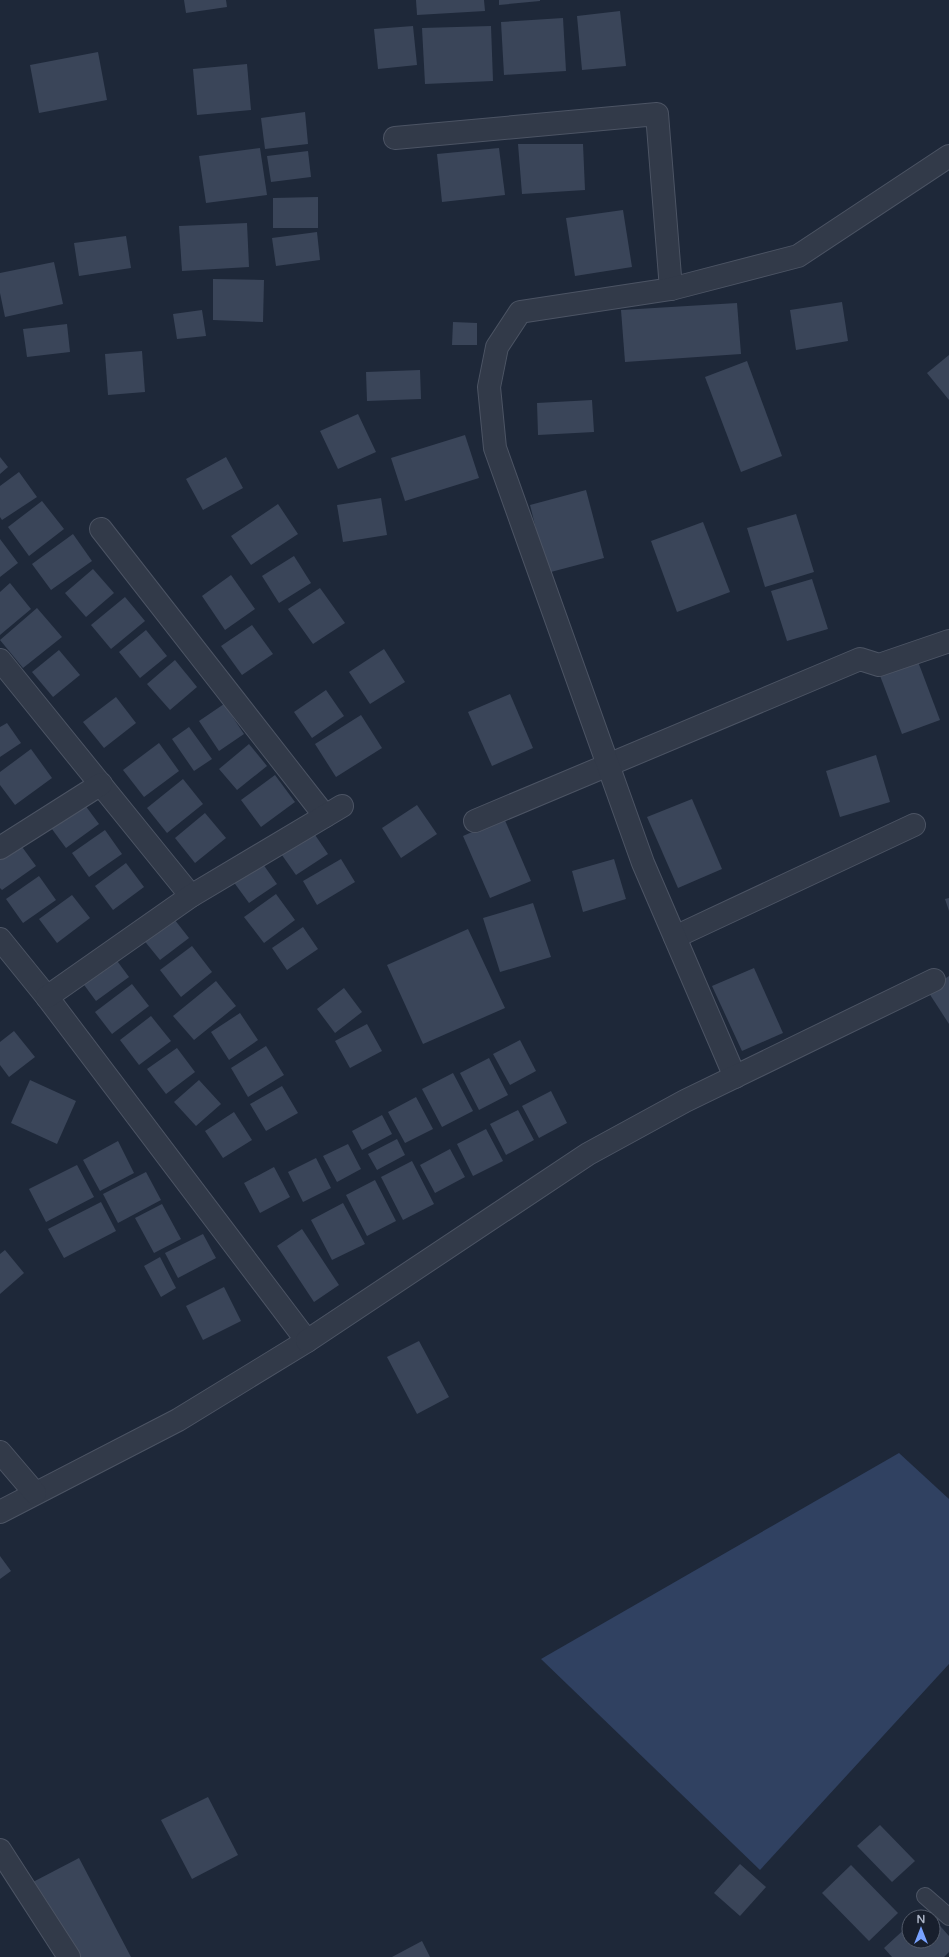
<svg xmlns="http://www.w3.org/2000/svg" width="949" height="1957" viewBox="0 0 949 1957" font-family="'Varela Round',sans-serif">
<rect width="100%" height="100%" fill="#1e2839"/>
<!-- water -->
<polygon fill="#304161" points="899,1453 949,1499 949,1664 760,1870 541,1659"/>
<!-- building -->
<g fill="#3a4559">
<polygon points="184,0 226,0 227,7 186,13"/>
<polygon points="416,0 484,0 485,11 417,15"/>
<polygon points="499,0 540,0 540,1 499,5"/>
<polygon points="620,11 626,66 582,70 577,16"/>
<polygon points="563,18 566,71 504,75 501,22"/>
<polygon points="413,26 417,65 378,69 374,29"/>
<polygon points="491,26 493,81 425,84 422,28"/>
<polygon points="98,52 107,100 39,113 30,65"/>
<polygon points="247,64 251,110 197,115 193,69"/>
<polygon points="305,112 308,144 265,149 261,118"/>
<polygon points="518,144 583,144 585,190 522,194"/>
<polygon points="260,148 267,195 206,203 199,156"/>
<polygon points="499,148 505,195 442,202 437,154"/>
<polygon points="308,151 311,177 271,182 267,156"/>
<polygon points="318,197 318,228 273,228 273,198"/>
<polygon points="623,210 632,267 575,276 566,218"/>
<polygon points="247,223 249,267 182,271 179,226"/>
<polygon points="317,232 320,260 276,266 272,238"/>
<polygon points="126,236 131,268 79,276 74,243"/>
<polygon points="54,262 63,304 5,317 0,293 0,273"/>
<polygon points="213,279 264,280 263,322 213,320"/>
<polygon points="842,302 848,341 796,350 790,310"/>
<polygon points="737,303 741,354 625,362 621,310"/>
<polygon points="202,310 206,336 177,339 173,314"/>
<polygon points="453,322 477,323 477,345 452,345"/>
<polygon points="67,324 70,352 27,357 23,329"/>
<polygon points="142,351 145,392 108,395 105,354"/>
<polygon points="949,355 949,400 927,373"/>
<polygon points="747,361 782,456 741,472 705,377"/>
<polygon points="420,370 421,399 367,401 366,372"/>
<polygon points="592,400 594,432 538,435 537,403"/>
<polygon points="358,414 376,452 338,469 320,431"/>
<polygon points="465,435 479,478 405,501 391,458"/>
<polygon points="0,457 8,467 0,474"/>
<polygon points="226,457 243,488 203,510 186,479"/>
<polygon points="19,472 37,497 2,520 0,517 0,486"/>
<polygon points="586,490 604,558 547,573 530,505"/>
<polygon points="381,498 387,535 343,542 337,505"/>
<polygon points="42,501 64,529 29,556 8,527"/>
<polygon points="278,504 298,534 251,565 231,536"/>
<polygon points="796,514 814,572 765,587 747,528"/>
<polygon points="703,522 730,592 677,612 651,541"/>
<polygon points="73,534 92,561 51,590 32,564"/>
<polygon points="0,539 18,563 0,577"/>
<polygon points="294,556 311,583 279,603 262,576"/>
<polygon points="93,569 114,593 86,617 65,593"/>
<polygon points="231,575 255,609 225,630 202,596"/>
<polygon points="812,579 828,629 787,641 771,591"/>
<polygon points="10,583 31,609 0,635 0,592"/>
<polygon points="320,588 345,623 313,644 288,609"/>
<polygon points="125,597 145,621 111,649 91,625"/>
<polygon points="37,608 62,637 23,668 0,640"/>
<polygon points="252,625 273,654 242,675 221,646"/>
<polygon points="146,630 167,656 140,678 119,652"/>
<polygon points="384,649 405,682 370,704 349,672"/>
<polygon points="59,650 80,675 53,697 32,672"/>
<polygon points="914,651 940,720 902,734 876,665"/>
<polygon points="175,660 197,687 170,710 147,684"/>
<polygon points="326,690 344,716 312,738 294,712"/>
<polygon points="510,694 533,748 492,766 468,712"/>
<polygon points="116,697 136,723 104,748 83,722"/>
<polygon points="224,704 244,734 219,751 199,721"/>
<polygon points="361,715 382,748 336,777 315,744"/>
<polygon points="7,723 21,743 0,757 0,727"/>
<polygon points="189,727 212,759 194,771 172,739"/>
<polygon points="159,743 179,771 144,797 123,770"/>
<polygon points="249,744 267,766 237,790 219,769"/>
<polygon points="31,749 52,778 15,805 0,785 0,772"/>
<polygon points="876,755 890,802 840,817 826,771"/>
<polygon points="275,775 295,802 261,827 241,800"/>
<polygon points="183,779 203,804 167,833 147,808"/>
<polygon points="79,797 99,824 66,848 46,821"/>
<polygon points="692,799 722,869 678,888 647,817"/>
<polygon points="417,805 437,834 401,858 382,828"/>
<polygon points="205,813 226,838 195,863 175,838"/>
<polygon points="504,818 531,881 490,898 463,836"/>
<polygon points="309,826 328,854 296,875 277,848"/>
<polygon points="105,830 122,854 89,877 72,853"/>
<polygon points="17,840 36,866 2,890 0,888 0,852"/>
<polygon points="258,857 277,884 249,903 230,877"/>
<polygon points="341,859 355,882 317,905 303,881"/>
<polygon points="614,859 626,899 583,912 572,871"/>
<polygon points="126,863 144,887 113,910 95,886"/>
<polygon points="39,876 56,900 23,923 6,899"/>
<polygon points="276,894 295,920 264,943 244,917"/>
<polygon points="72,895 90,918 57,943 39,919"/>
<polygon points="949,898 949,911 945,899"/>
<polygon points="533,903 551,957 500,972 483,918"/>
<polygon points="167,910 189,938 160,960 138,933"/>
<polygon points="303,927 318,949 287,970 272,948"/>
<polygon points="468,929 505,1008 423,1044 387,965"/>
<polygon points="192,946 212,972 181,997 160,970"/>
<polygon points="109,950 129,977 96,1001 76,974"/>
<polygon points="754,968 783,1033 742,1051 712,986"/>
<polygon points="949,976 949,1024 927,990"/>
<polygon points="216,981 236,1006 194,1040 173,1016"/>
<polygon points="132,984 149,1006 112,1034 95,1012"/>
<polygon points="344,988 362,1012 335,1033 317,1009"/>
<polygon points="240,1013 258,1040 229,1060 211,1032"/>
<polygon points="151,1016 171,1041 139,1065 120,1040"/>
<polygon points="367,1024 382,1051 350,1068 335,1041"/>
<polygon points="14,1031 35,1057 9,1077 0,1065 0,1042"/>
<polygon points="520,1040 536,1071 510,1085 493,1054"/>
<polygon points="266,1046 284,1075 248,1097 231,1068"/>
<polygon points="177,1048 195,1072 166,1094 147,1069"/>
<polygon points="489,1058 508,1095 479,1110 460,1073"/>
<polygon points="453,1073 473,1111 442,1127 422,1089"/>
<polygon points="30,1080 76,1101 57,1144 11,1123"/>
<polygon points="199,1080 221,1104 196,1126 174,1102"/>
<polygon points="282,1086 298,1113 266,1131 250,1104"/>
<polygon points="551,1091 567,1123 539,1138 522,1106"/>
<polygon points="416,1097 433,1129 405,1143 388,1112"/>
<polygon points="518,1110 534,1140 506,1155 490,1124"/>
<polygon points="234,1112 252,1140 223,1158 205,1131"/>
<polygon points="382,1115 392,1134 362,1150 352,1131"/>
<polygon points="486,1129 503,1161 473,1176 457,1144"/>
<polygon points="397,1139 405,1155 377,1170 368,1154"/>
<polygon points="118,1141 134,1173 100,1191 83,1160"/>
<polygon points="348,1144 361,1169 337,1182 323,1156"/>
<polygon points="450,1149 465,1177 435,1193 420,1165"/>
<polygon points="316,1158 331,1188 303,1202 288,1172"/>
<polygon points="412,1161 434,1204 403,1220 381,1177"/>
<polygon points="77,1165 94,1197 46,1222 29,1189"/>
<polygon points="274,1167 290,1197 260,1213 244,1183"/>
<polygon points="146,1172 161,1200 118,1223 103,1194"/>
<polygon points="375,1180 396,1221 367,1236 346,1195"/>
<polygon points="101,1202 116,1231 64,1258 48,1229"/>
<polygon points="343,1203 365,1244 332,1260 311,1220"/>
<polygon points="162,1204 181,1239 154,1253 135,1218"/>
<polygon points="302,1229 339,1285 314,1302 277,1246"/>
<polygon points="203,1234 216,1258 178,1278 165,1253"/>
<polygon points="5,1250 24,1273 0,1294 0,1254"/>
<polygon points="160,1257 176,1288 161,1297 144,1266"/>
<polygon points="224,1287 241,1321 203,1340 186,1306"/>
<polygon points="419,1341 449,1397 417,1414 387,1357"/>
<polygon points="0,1556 11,1571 0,1579"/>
<polygon points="208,1797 238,1855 192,1879 161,1820"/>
<polygon points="880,1825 915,1861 892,1882 857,1846"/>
<polygon points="79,1858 131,1957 73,1957 33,1882"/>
<polygon points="740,1864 766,1887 740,1916 714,1893"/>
<polygon points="851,1865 898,1913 869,1941 822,1893"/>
<polygon points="925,1910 932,1917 917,1917"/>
<polygon points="933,1918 949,1936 949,1952 944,1957 892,1957 884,1948 909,1925 909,1941 933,1941"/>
<polygon points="422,1941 430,1957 392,1957"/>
</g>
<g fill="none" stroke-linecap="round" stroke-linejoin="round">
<!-- lane casing -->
<g stroke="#4c5464" stroke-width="18">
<polyline id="lane" points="925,1896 949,1917"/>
</g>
<!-- street casing -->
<g stroke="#4c5464" stroke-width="24">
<g id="street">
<polyline points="395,138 657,114 671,289"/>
<polyline points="101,529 325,816"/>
<polyline points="0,660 191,896"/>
<polyline points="475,821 860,659 879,665 949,641"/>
<polyline points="0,848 101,784"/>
<polyline points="675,937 914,825"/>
<polyline points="0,939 47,997 307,1341 178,1420 0,1512"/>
<polyline points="47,997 191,896 342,806"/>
<polyline points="735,1077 643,863 495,448 489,387 497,347 520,312 671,289 798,256 949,156"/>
<polyline points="307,1341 588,1154 685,1101 934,980"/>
<polyline points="0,1452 35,1493"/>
<polyline points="0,1850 69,1957"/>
</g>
</g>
<!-- lane -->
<use href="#lane" stroke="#323a49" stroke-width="16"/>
<!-- street -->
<use href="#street" stroke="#323a49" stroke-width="22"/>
</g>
<!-- north arrow -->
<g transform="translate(921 1929)"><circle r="19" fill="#181f2d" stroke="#535b6a"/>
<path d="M0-3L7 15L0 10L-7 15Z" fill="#78a2ff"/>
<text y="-6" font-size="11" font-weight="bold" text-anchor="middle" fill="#acb4c6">N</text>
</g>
</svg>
